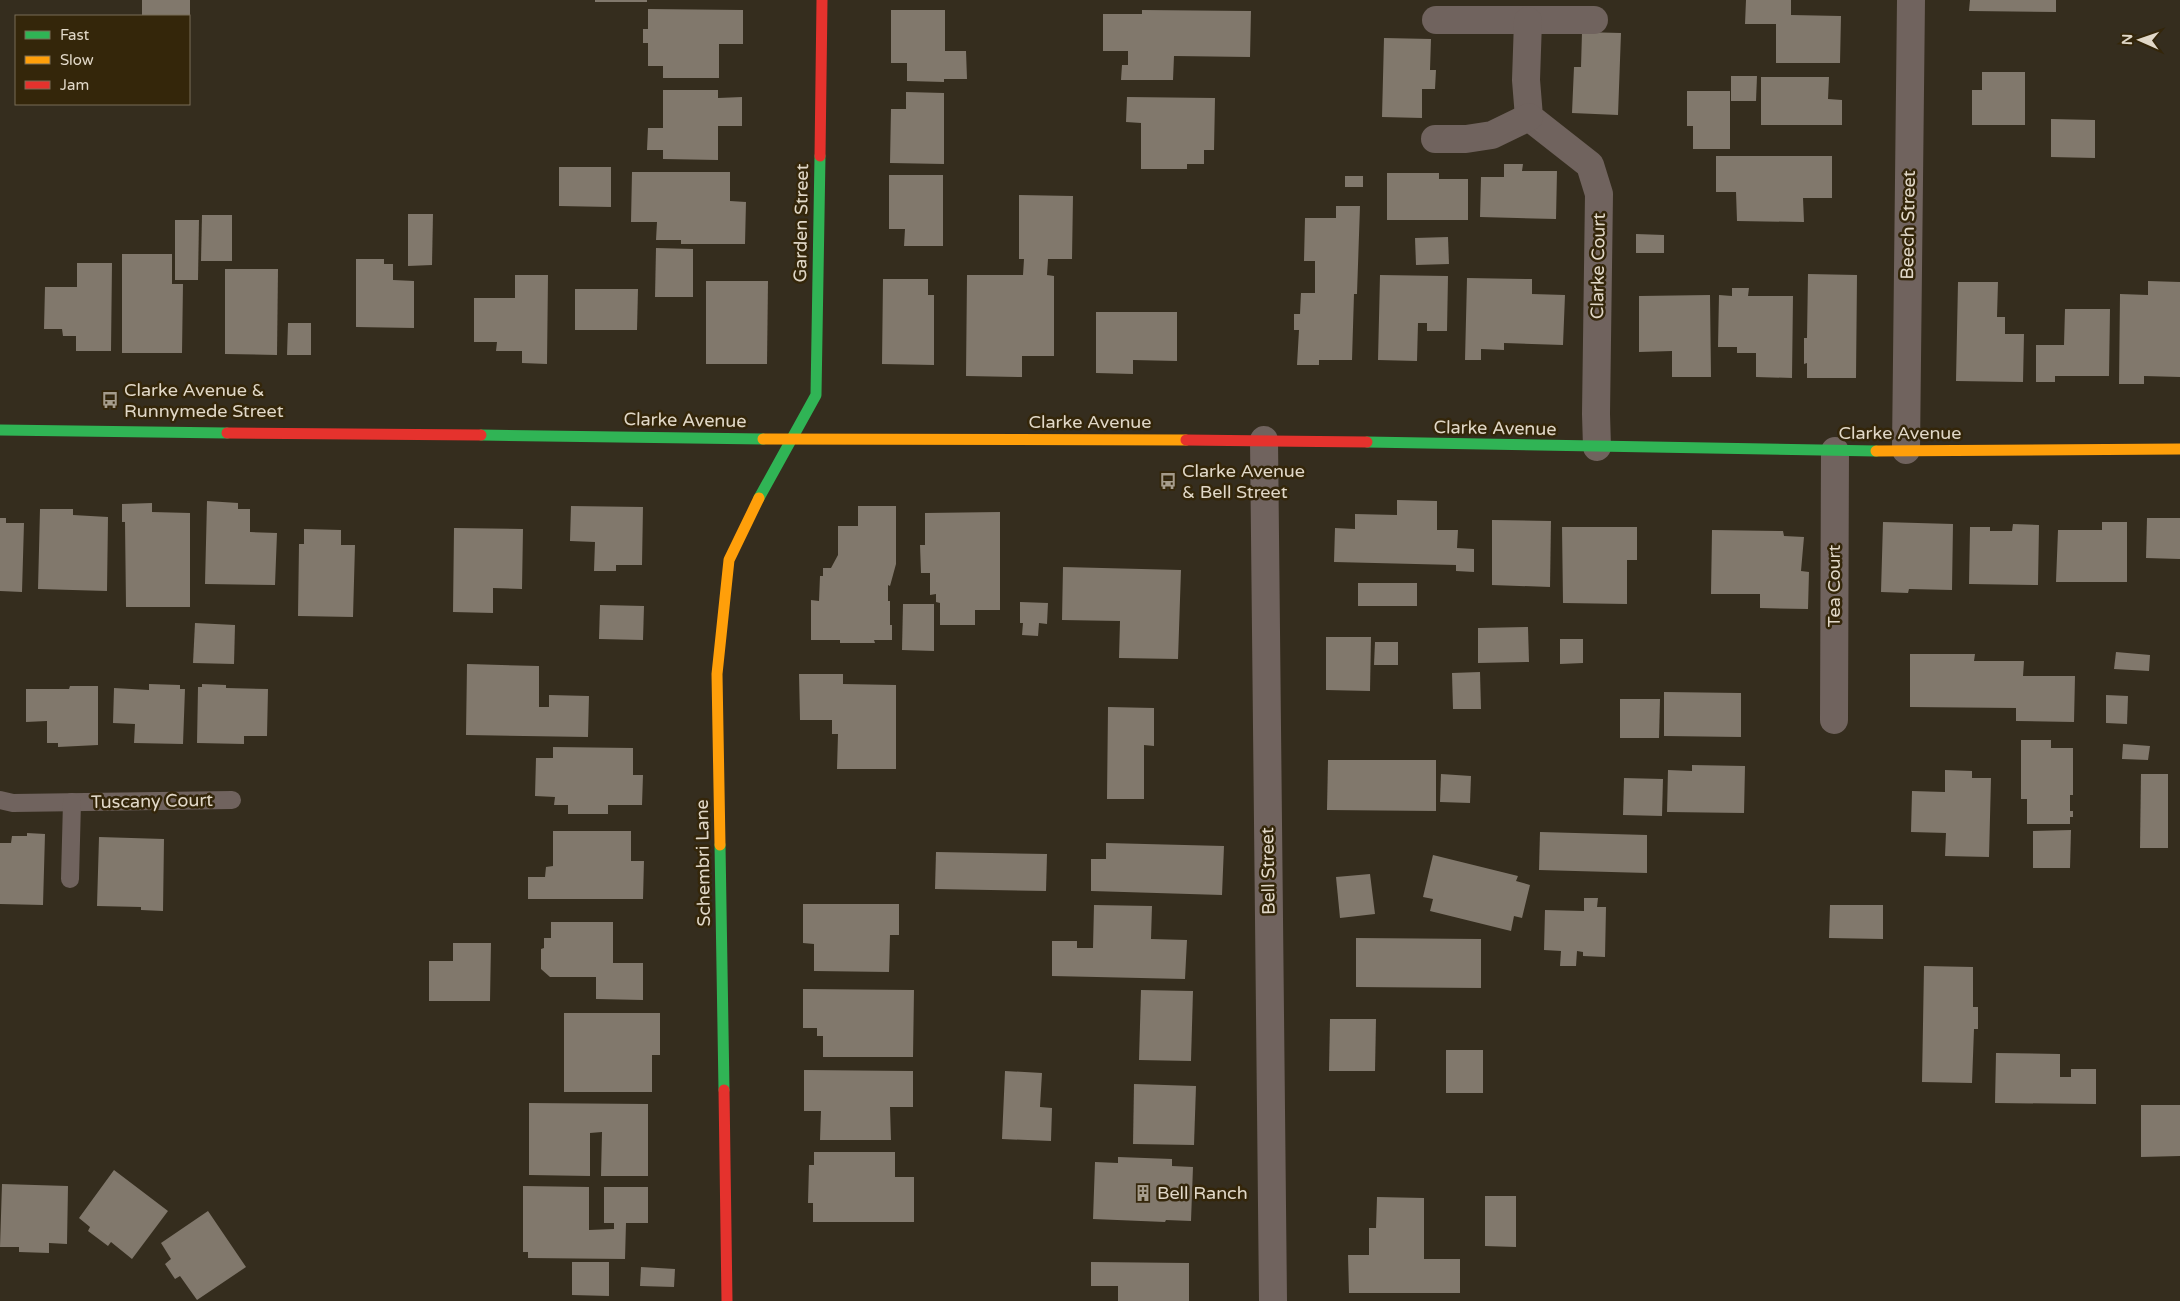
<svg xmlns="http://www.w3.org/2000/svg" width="2180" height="1301" viewBox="0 0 2180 1301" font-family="'Varela Round',sans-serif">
<rect width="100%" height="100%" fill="#352d1e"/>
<!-- building -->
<g fill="#81786c">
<rect x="142" y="0" width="48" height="16"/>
<rect x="595" y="0" width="52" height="2"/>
<polygon points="1746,0 1791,0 1791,15 1841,16 1840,63 1776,63 1776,24 1745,24"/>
<polygon points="1970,0 2056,0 2056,12 1969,11"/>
<polygon points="648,9 743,10 743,44 719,44 719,78 663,78 663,66 648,66 648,43 643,43 643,29 648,29"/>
<polygon points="891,10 945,10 945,51 966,51 967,79 944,79 944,82 907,81 907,63 891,63"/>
<polygon points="1142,10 1251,11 1250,57 1174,56 1173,80 1121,80 1122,65 1128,65 1128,51 1103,51 1103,14 1142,14"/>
<polygon points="1582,32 1621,33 1618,115 1572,113 1574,67 1581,67"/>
<polygon points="1384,38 1431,39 1430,70 1436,70 1435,89 1422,89 1422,118 1382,117"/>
<polygon points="1982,72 2025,72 2025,125 1972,125 1972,90 1982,90"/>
<polygon points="1731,76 1757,76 1756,101 1731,101"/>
<polygon points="1761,77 1829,77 1828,99 1842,100 1842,125 1761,125"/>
<polygon points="663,90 718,90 718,98 742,97 742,126 718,126 718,160 663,159 663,150 647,150 648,128 663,128"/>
<polygon points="1687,91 1730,91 1730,149 1693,149 1693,126 1687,126"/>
<polygon points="906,92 944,93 944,164 890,163 891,109 906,109"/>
<polygon points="1127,97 1215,98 1214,150 1204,150 1204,164 1187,164 1187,169 1141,169 1141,123 1126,122"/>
<polygon points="2051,119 2095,120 2095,158 2051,157"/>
<polygon points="1716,156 1832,156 1832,198 1803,198 1804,222 1737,221 1736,192 1716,192"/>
<polygon points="1504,164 1523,164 1522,171 1557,171 1556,219 1480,217 1481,177 1504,177"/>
<polygon points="559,167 611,167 611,207 559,206"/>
<polygon points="632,172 730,172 730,201 746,202 745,244 681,244 681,240 656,240 657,222 631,222"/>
<polygon points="1387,173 1439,173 1439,179 1468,179 1468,220 1387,220"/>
<polygon points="889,175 943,175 943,246 904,246 905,229 889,229"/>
<rect x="1345" y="176" width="18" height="11"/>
<polygon points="1019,195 1073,196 1072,259 1048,259 1047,275 1054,276 1054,356 1022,356 1022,377 966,376 967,275 1023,275 1024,259 1019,259"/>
<polygon points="1336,206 1360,206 1357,294 1354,294 1352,360 1319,360 1319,365 1297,365 1299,330 1294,330 1294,314 1300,314 1301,293 1315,293 1315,261 1304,261 1305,218 1336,218"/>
<polygon points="408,214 433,214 432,265 408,266"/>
<polygon points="202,215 232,215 232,261 201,261"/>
<polygon points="175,220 199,220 198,280 175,280"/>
<polygon points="1636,234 1664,235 1664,253 1636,253"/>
<polygon points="1448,237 1449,264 1416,265 1415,238"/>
<polygon points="656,248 693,249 693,297 655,297"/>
<polygon points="122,254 172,254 172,284 183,284 182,353 122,353"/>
<polygon points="356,259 384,259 384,264 393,264 393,280 414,281 414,328 356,327"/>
<polygon points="77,263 112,263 111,351 76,351 76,336 63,336 62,329 44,329 45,287 77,287"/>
<polygon points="225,269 278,269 277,355 225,354"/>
<polygon points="1808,274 1857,275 1856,378 1807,378 1807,363 1804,364 1804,338 1807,338"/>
<polygon points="515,275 548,275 547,364 522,363 522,351 496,351 497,342 474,342 474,298 515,298"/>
<polygon points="1380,275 1448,276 1447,331 1427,331 1427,323 1418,323 1417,361 1378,360"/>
<polygon points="1467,278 1532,279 1532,294 1565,295 1563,345 1504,343 1504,350 1481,349 1481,360 1465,360"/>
<polygon points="883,279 928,279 928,295 934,295 934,365 882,364"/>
<polygon points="706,281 768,281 767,364 706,364"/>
<polygon points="2148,281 2180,282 2180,377 2144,376 2144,384 2119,384 2120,294 2148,295"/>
<polygon points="1958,282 1998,282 1997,317 2005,317 2005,334 2024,334 2023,382 1956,381"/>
<polygon points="1732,288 1749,288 1748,296 1793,296 1792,378 1756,377 1756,353 1737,353 1737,347 1718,347 1719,295 1732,296"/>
<polygon points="575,289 638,289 637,330 575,330"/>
<polygon points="1710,295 1711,377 1672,377 1672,351 1639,352 1639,296"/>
<polygon points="2065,309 2110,309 2109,376 2055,376 2055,382 2036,382 2036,345 2064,345"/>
<polygon points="1096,312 1177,312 1177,361 1133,360 1133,374 1096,373"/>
<polygon points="288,323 311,323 311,355 287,355"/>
<polygon points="1397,500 1437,501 1437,530 1458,530 1457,548 1474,549 1474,572 1456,571 1456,565 1334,562 1335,528 1355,529 1355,514 1397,515"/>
<polygon points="207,501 238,503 238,509 250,509 250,532 277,533 275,585 205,584"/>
<polygon points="152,503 152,512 190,513 190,607 126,607 125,522 122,522 122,504"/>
<polygon points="571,506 643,507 642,565 616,565 616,571 594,571 595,542 570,541"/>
<polygon points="858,506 896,506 896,564 890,586 888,585 888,601 890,601 890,625 892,625 892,640 874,640 875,643 840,643 840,640 811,640 811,600 819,601 820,576 823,576 823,568 831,568 838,555 838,526 858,526"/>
<polygon points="40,509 73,509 73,515 108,517 107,591 38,589"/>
<polygon points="1000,512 1000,610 975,610 975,625 940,625 940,603 936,602 936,594 930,595 930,573 921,573 920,545 925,545 925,513"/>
<polygon points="0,518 6,518 6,523 24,523 22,592 0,591"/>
<polygon points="2147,518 2180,518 2180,559 2146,558"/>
<polygon points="1492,520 1551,521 1550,587 1492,585"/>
<polygon points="1883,522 1953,524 1952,590 1909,589 1908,593 1881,592"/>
<polygon points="2102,522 2127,522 2127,582 2056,582 2058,530 2102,530"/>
<polygon points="2013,524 2039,525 2038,585 1969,584 1970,527 1990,527 1990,531 2012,531"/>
<polygon points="1562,527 1637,527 1637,560 1627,560 1627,604 1563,603"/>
<polygon points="454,528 523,529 522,589 493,588 493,613 453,612"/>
<polygon points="304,529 341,530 341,545 355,545 353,617 298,616 299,544 304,544"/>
<polygon points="1712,530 1783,531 1784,536 1804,537 1801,571 1809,572 1808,609 1760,608 1760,594 1711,594"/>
<polygon points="1063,567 1181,570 1178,659 1119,658 1120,621 1062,620"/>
<rect x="1358" y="583" width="59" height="23"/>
<polygon points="1020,602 1048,603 1047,624 1039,623 1038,636 1022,635 1023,623 1020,623"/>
<polygon points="903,604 934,604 934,651 902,650"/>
<polygon points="600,605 644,606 643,640 599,639"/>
<polygon points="195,623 235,625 234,664 193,663"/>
<polygon points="1528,627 1529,662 1478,663 1478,628"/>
<polygon points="1326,637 1371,637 1370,691 1326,690"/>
<polygon points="1560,639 1583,639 1583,663 1560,664"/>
<polygon points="1375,642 1398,642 1398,665 1374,665"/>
<polygon points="2116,652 2150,655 2149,671 2114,669"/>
<polygon points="1910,654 1975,654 1974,661 2024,661 2023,676 2075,676 2074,722 2016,721 2016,708 1910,707"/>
<polygon points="467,664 539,666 539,707 549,707 549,695 589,696 588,737 466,735"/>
<polygon points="1480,672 1481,709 1453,709 1452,673"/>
<polygon points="799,674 843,674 843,684 896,685 896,769 837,769 838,734 832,734 832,720 800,720"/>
<polygon points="149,684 180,685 180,689 185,689 183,744 134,743 135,724 113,723 114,688 149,690"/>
<polygon points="202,684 226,685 226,688 268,689 267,736 244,736 244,744 197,743 198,687 202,687"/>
<polygon points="70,686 98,686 98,745 58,747 58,743 47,743 47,721 26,722 26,689 69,689"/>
<polygon points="1664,692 1741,693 1741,737 1664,736"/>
<polygon points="2106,695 2128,696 2127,724 2106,723"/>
<polygon points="1620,699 1660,699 1659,738 1620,738"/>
<polygon points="1108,707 1154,708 1154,746 1144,745 1144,799 1107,799"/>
<polygon points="2021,740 2051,740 2051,748 2073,748 2073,795 2070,795 2070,811 2073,811 2073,817 2070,817 2070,824 2027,824 2027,799 2021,799"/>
<polygon points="2123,744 2150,746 2148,760 2122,759"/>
<polygon points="553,747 633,748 633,775 643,775 642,805 608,805 608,814 568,814 568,805 554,805 555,797 535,796 536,758 553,758"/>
<polygon points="1328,760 1436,760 1436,811 1327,810"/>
<polygon points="1692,765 1745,766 1744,813 1667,812 1668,770 1692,771"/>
<polygon points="1945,770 1972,771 1972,778 1991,778 1989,857 1945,856 1946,833 1911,832 1912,791 1945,792"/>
<polygon points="1441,774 1471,776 1470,803 1440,802"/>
<polygon points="2141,774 2168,774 2168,848 2140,848"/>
<polygon points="1624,778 1663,779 1662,816 1623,815"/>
<polygon points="2071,830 2070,868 2033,868 2033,831"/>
<polygon points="553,831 631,831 631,861 644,861 643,899 528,899 528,877 545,877 546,867 553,866"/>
<polygon points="1540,832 1647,835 1647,873 1539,870"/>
<polygon points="27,833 45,834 43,905 0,904 0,843 11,843 12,836 27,836"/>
<polygon points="99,837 164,839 163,911 141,910 141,907 97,906"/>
<polygon points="1106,843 1224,846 1222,895 1091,891 1091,859 1106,859"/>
<polygon points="936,852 1047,854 1046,891 935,889"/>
<polygon points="1433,855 1518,876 1516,881 1530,885 1522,918 1514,916 1511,931 1430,911 1433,899 1423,897"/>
<polygon points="1370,874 1375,914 1340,918 1336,877"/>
<polygon points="1584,898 1598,898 1597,907 1606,907 1605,957 1583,956 1583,952 1577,951 1576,966 1560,966 1561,951 1544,950 1545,910 1584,911"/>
<polygon points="803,904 899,904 899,935 890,935 889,972 814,971 814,944 803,943"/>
<polygon points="1094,905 1152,906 1151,939 1187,940 1185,979 1052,976 1052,941 1077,941 1077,948 1093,948"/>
<polygon points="1830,905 1883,905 1883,939 1829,938"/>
<polygon points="551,922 613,922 613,963 643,963 643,1000 596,999 596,977 550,977 541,969 541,949 544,948 544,938 551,938"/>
<polygon points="1356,938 1481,939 1481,988 1356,987"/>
<polygon points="453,943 491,943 490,1001 429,1001 429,961 453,961"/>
<polygon points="1924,966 1973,967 1973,1007 1978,1007 1978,1029 1974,1029 1972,1083 1922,1082"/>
<polygon points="803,989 914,990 913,1057 823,1057 823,1036 817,1036 817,1028 803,1028"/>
<polygon points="1141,990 1193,991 1191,1061 1139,1060"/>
<polygon points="564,1013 660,1013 660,1055 652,1055 652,1092 564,1092"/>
<polygon points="1330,1019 1376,1019 1375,1071 1329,1071"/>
<rect x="1446" y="1050" width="37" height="43"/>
<polygon points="1996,1053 2060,1054 2060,1077 2071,1077 2071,1069 2096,1069 2096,1104 1995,1103"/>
<polygon points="804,1070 913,1071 913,1107 890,1107 891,1140 820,1140 821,1111 804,1111"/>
<polygon points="1005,1071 1042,1073 1040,1107 1052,1108 1051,1141 1002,1139"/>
<polygon points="1134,1084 1196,1086 1194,1145 1133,1144"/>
<polygon points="529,1103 648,1104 648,1176 601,1176 602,1132 590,1133 590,1176 529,1175"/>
<polygon points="2141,1105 2180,1105 2180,1156 2141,1157"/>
<polygon points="814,1152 895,1152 895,1177 914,1177 914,1222 813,1222 813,1203 808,1203 809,1165 814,1165"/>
<polygon points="1118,1157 1172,1159 1172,1166 1193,1167 1191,1221 1166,1220 1165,1222 1093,1219 1095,1162 1118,1163"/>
<polygon points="114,1170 168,1211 132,1259 111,1242 108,1246 88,1231 90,1227 79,1218"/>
<polygon points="2,1184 68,1186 67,1244 49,1243 49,1253 19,1252 19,1247 0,1247"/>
<polygon points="523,1186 589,1187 589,1230 614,1229 614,1223 604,1223 604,1187 648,1187 648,1223 626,1223 625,1259 528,1258 528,1252 523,1252"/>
<polygon points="1485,1196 1516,1196 1516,1247 1485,1246"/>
<polygon points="1377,1197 1424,1198 1424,1259 1460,1259 1460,1293 1349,1293 1348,1255 1369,1255 1369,1228 1376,1228"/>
<polygon points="208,1211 246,1267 197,1300 180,1276 175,1279 165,1264 171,1259 161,1243"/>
<polygon points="572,1262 609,1262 609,1296 572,1295"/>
<polygon points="1091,1262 1189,1263 1189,1301 1118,1301 1118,1286 1091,1286"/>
<polygon points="641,1267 675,1269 674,1287 640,1286"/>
</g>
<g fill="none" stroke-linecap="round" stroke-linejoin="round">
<!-- lane -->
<g stroke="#70635e" stroke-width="18">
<polyline points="0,800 13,803 232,800"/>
<polyline points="70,879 72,802"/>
</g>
<!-- street -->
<g stroke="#70635e" stroke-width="28">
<polyline points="1436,20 1594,20"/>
<polyline points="1528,21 1526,80 1529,117 1590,165 1599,194 1596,414 1597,447"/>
<polyline points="1435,139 1466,139 1492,135 1529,117"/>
<polyline points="1264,440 1273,1301"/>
<polyline points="1906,450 1911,0"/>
<polyline points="1834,720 1835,451"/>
</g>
<!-- fast -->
<g stroke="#30b455" stroke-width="11">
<polyline points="0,430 227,433"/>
<polyline points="481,435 763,439"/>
<polyline points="1367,442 1876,451"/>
<polyline points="759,498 816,395 820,156"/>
<polyline points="720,845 724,1090"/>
</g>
<!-- slow -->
<g stroke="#ff9f0a" stroke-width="11">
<polyline points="763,439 1186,440"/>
<polyline points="1876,451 2180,449"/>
<polyline points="720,845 717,674 729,560 759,498"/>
</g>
<!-- jam -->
<g stroke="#e5322d" stroke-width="11">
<polyline points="820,156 822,0"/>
<polyline points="227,433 481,435"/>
<polyline points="1186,440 1367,442"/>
<polyline points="724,1090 727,1301"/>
</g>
</g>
<!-- icons -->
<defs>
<g id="bus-bare" transform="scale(1.35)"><path d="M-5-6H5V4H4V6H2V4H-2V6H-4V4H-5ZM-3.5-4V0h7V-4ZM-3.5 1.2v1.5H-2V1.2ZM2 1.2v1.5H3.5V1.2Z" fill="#a59c8c" stroke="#34260a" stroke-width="2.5" paint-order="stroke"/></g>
<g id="building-bare" transform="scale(1.35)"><path d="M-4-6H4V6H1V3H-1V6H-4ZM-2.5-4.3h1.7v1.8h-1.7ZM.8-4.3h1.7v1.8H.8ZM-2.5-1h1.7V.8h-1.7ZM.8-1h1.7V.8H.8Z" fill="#a59c8c" stroke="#34260a" stroke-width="2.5" paint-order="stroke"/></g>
</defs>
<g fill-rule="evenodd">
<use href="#bus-bare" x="110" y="400"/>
<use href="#bus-bare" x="1168" y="481"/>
<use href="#building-bare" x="1143" y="1193"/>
</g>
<g text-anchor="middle" stroke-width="5" stroke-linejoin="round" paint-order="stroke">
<!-- street labels -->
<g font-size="18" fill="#e1d8c8" stroke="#34260a">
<text transform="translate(801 223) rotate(-89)" y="6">Garden Street</text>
<text transform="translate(1908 225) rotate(-89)" y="6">Beech Street</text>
<text transform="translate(1598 266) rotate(-89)" y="6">Clarke Court</text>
<text transform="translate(685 420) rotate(1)" y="6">Clarke Avenue</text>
<text x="1090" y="428">Clarke Avenue</text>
<text transform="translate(1495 428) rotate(1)" y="6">Clarke Avenue</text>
<text x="1900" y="439">Clarke Avenue</text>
<text transform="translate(1834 586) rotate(-90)" y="6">Tea Court</text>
<text transform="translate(152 801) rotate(-1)" y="6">Tuscany Court</text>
<text transform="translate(703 863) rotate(-91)" y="6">Schembri Lane</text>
<text transform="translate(1268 871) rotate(-91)" y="6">Bell Street</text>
</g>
<!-- poi labels -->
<g font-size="18" fill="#e1d8c8" stroke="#34260a" text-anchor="start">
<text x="124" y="396">Clarke Avenue &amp;<tspan x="124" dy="21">Runnymede Street</tspan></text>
<text x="1182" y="477">Clarke Avenue<tspan x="1182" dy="21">&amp; Bell Street</tspan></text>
<text x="1157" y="1199">Bell Ranch</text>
</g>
</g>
<!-- legend -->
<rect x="15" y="15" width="175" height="90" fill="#34260a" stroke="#796d56"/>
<rect x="25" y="31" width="25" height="8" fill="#30b455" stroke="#796d56"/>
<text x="60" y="40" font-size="15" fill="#e1d8c8">Fast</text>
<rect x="25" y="56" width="25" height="8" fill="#ff9f0a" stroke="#796d56"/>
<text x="60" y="65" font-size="15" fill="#e1d8c8">Slow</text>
<rect x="25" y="81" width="25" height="8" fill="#e5322d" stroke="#796d56"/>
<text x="60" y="90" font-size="15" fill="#e1d8c8">Jam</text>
<!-- north arrow -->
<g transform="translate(2140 40) rotate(272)" stroke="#34260a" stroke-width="4" paint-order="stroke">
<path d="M0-4L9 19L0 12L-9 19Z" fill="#e1d8c8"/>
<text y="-8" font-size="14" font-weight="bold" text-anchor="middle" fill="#e1d8c8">N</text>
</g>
</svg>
